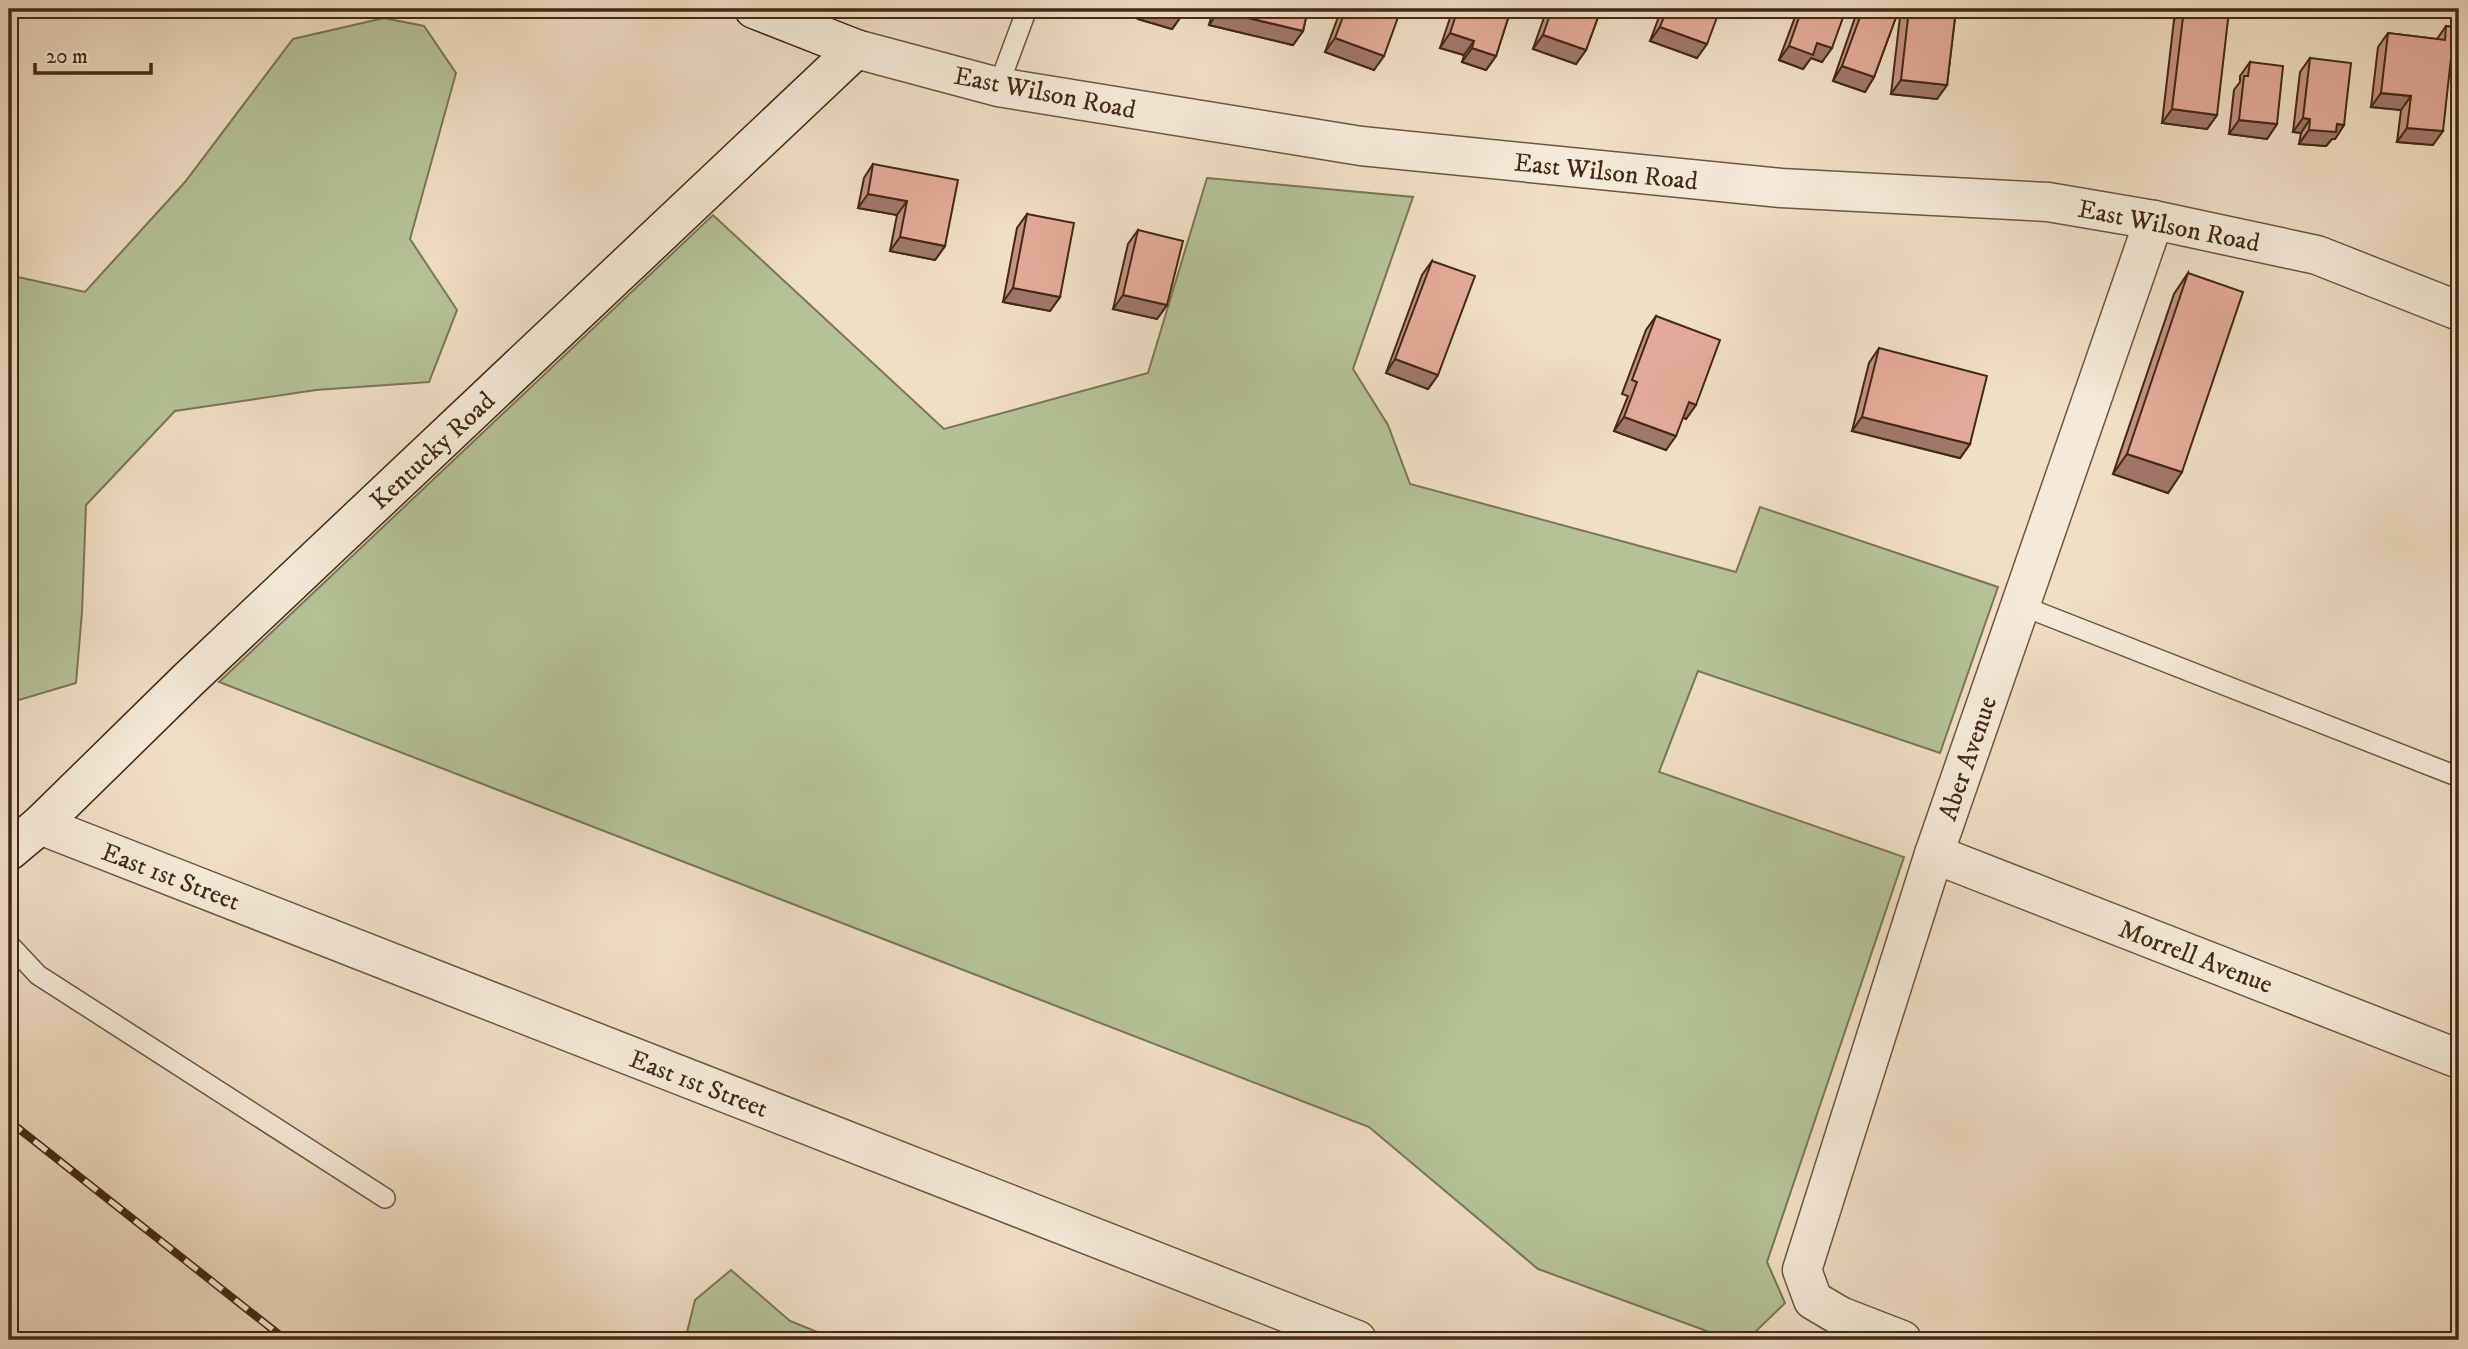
<svg xmlns="http://www.w3.org/2000/svg" width="2468" height="1349" viewBox="0 0 2468 1349" font-family="'IM FELL DW Pica',serif">
<rect width="100%" height="100%" fill="#f0dec5"/>
<filter id="stains"><feTurbulence type="fractalNoise" baseFrequency=".00286" numOctaves="4"/><feColorMatrix values="0 0 0 0 .2 0 0 0 0 .09 0 0 0 0 .02 0 0 0 .5 -.17"/></filter>
<radialGradient id="worn" r=".72"><stop offset=".6" stop-color="#630" stop-opacity="0"/><stop offset="1" stop-color="#630" stop-opacity=".3"/></radialGradient>
<!-- green -->
<g fill="#b5c298" stroke="#7c7656" stroke-width="2">
<polygon points="384,18 424,26 456,73 410,239 457,310 429,382 316,390 175,411 86,505 82,612 76,683 9,703 9,275 85,292 185,182 293,39"/>
<polygon points="1207,178 1413,197 1353,369 1388,425 1410,484 1736,572 1760,507 1998,587 1940,753 1698,671 1659,772 1904,857 1767,1262 1785,1303 1747,1340 1731,1340 1538,1269 1369,1127 219,682 713,215 944,429 1148,373"/>
<polygon points="731,1270 790,1321 837,1340 685,1340 695,1300"/>
</g>
<g fill="none" stroke-linecap="round" stroke-linejoin="round">
<!-- lane casing -->
<g stroke="#6e5640" stroke-width="22">
<g id="lane">
<polyline points="998,87 1027,9"/>
<polyline points="2020,605 2459,777"/>
<polyline points="9,944 38,975 385,1198"/>
</g>
</g>
<!-- street casing -->
<g stroke="#6e5640" stroke-width="41">
<g id="street">
<polyline points="856,49 998,87 1361,146 1781,188 2048,202 2154,220 2317,255 2459,311"/>
<polyline points="40,825 1357,1340"/>
<polyline points="1934,854 2459,1059"/>
<polyline points="1902,1340 1840,1316 1813,1300 1802,1270 1934,854 2154,220"/>
</g>
</g>
<!-- secondary casing -->
<g stroke="#432913" stroke-width="41">
<polyline id="secondary" points="9,851 40,825 189,679 856,49 754,9"/>
</g>
<!-- lane -->
<use href="#lane" stroke="#f5ead9" stroke-width="19"/>
<!-- street -->
<use href="#street" stroke="#f5ead9" stroke-width="38"/>
<!-- secondary -->
<use href="#secondary" stroke="#f5ead9" stroke-width="38"/>
<!-- rail casing -->
<g stroke="#432913" stroke-width="8">
<polyline id="rail" points="9,1121 286,1340"/>
</g>
<!-- rail -->
<use href="#rail" stroke="#f5ead9" stroke-width="5" stroke-dasharray="16" stroke-linecap="butt"/>
</g>
<!-- wall -->
<g fill="#c49284" stroke="#432913" stroke-width="2">
<polygon points="1133,9 1184,9 1182,15 1172,29 1138,19 1141,11"/>
<polygon points="1213,9 1308,9 1303,31 1293,45 1209,25"/>
<polygon points="1341,9 1401,9 1374,70 1325,52"/>
<polygon points="1453,9 1511,9 1496,56 1486,70 1462,62 1464,55 1440,48"/>
<polygon points="1547,9 1601,9 1586,50 1576,64 1533,49"/>
<polygon points="1662,9 1720,9 1697,58 1650,41"/>
<polygon points="1798,9 1846,9 1822,62 1811,58 1803,69 1779,60"/>
<polygon points="1858,9 1899,9 1874,77 1865,92 1833,81"/>
<polygon points="1906,9 1956,9 1947,85 1937,99 1891,94 1900,17"/>
<polygon points="2182,9 2208,9 2217,115 2207,129 2162,123 2174,20"/>
<polygon points="2446,26 2459,28 2459,73 2458,74 2449,73 2433,145 2397,142 2401,110 2371,107 2378,47 2388,33 2437,39"/>
<polygon points="2310,58 2344,125 2335,139 2332,139 2326,146 2299,144 2301,133 2293,132 2300,72"/>
<polygon points="2250,62 2277,124 2267,139 2229,134 2234,90 2240,82 2240,76"/>
<polygon points="873,164 945,246 935,260 890,251 897,215 858,208 864,178"/>
<polygon points="1027,214 1060,297 1050,311 1003,302 1017,228"/>
<polygon points="1138,230 1167,305 1157,319 1113,309 1128,244"/>
<polygon points="1432,261 1438,375 1428,389 1386,373 1422,275"/>
<polygon points="2188,273 2182,472 2168,493 2113,474 2174,294"/>
<polygon points="1656,316 1696,405 1686,419 1683,417 1666,450 1614,431 1628,396 1622,394 1646,330"/>
<polygon points="1879,348 1970,444 1960,458 1852,431 1869,363"/>
</g>
<!-- shaded-wall -->
<g fill="#a0776b" stroke="#432913" stroke-width="2">
<polygon points="1146,9 1160,9 1182,15 1172,29 1138,19"/>
<polygon points="1219,11 1303,31 1293,45 1209,25"/>
<polygon points="1660,27 1707,44 1697,58 1650,41"/>
<polygon points="1450,33 1474,41 1464,55 1440,48"/>
<polygon points="1543,35 1586,50 1576,64 1533,49"/>
<polygon points="1335,38 1384,56 1374,70 1325,52"/>
<polygon points="1817,43 1832,48 1822,62 1811,58 1803,69 1779,60 1789,46"/>
<polygon points="1472,48 1496,56 1486,70 1462,62"/>
<polygon points="2451,58 2459,59 2458,74 2441,72"/>
<polygon points="1842,66 1874,77 1865,92 1833,81"/>
<polygon points="1901,80 1947,85 1937,99 1891,94"/>
<polygon points="2381,93 2411,96 2401,110 2371,107"/>
<polygon points="2172,109 2217,115 2207,129 2162,123"/>
<polygon points="2303,118 2310,119 2301,133 2293,132"/>
<polygon points="2239,120 2277,124 2267,139 2229,134"/>
<polygon points="2337,124 2344,125 2335,139 2332,139 2326,146 2299,144 2309,130"/>
<polygon points="2407,128 2443,131 2433,145 2397,142"/>
<polygon points="868,194 907,201 897,215 858,208"/>
<polygon points="900,237 945,246 935,260 890,251"/>
<polygon points="1013,288 1060,297 1050,311 1003,302"/>
<polygon points="1123,295 1167,305 1157,319 1113,309"/>
<polygon points="1395,359 1438,375 1428,389 1386,373"/>
<polygon points="1689,402 1696,405 1686,419 1679,416"/>
<polygon points="1624,417 1676,436 1666,450 1614,431"/>
<polygon points="1862,417 1970,444 1960,458 1852,431"/>
<polygon points="2127,454 2182,472 2168,493 2113,474"/>
</g>
<!-- building -->
<g fill="#e4aa99" stroke="#432913" stroke-width="2">
<polygon points="1160,9 1184,9 1182,15"/>
<polygon points="1219,9 1308,9 1303,31 1219,11"/>
<polygon points="1346,9 1401,9 1384,56 1335,38"/>
<polygon points="1458,9 1511,9 1496,56 1472,48 1474,41 1450,33"/>
<polygon points="1552,9 1601,9 1586,50 1543,35"/>
<polygon points="1667,9 1720,9 1707,44 1660,27"/>
<polygon points="1802,9 1846,9 1832,48 1817,43 1813,55 1789,46"/>
<polygon points="1863,9 1899,9 1874,77 1842,66"/>
<polygon points="1909,9 1956,9 1947,85 1901,80"/>
<polygon points="2184,9 2208,9 2229,11 2217,115 2172,109"/>
<polygon points="2446,26 2459,28 2459,59 2451,58 2443,131 2407,128 2411,96 2381,93 2388,33 2445,40"/>
<polygon points="2310,58 2351,63 2344,125 2337,124 2336,132 2309,130 2310,119 2303,118"/>
<polygon points="2250,62 2283,66 2277,124 2239,120 2244,76 2248,76"/>
<polygon points="873,164 958,180 945,246 900,237 907,201 868,194"/>
<polygon points="1027,214 1074,223 1060,297 1013,288"/>
<polygon points="1138,230 1183,241 1167,305 1123,295"/>
<polygon points="1432,261 1475,276 1438,375 1395,359"/>
<polygon points="2188,273 2243,292 2182,472 2127,454"/>
<polygon points="1656,316 1720,340 1696,405 1689,402 1676,436 1624,417 1637,382 1632,380"/>
<polygon points="1879,348 1987,376 1970,444 1862,417"/>
</g>
<g text-anchor="middle" stroke-width="5" stroke-linejoin="round" paint-order="stroke">
<!-- street labels -->
<g font-size="26" fill="#432913" stroke="#f5ead9">
<text transform="translate(1045 92) rotate(11)" y="9">East Wilson Road</text>
<text transform="translate(1606 171) rotate(6)" y="9">East Wilson Road</text>
<text transform="translate(2169 225) rotate(11)" y="9">East Wilson Road</text>
<text transform="translate(432 450) rotate(-43)" y="9">Kentucky Road</text>
<text transform="translate(1967 758) rotate(-71)" y="9">Aber Avenue</text>
<text transform="translate(171 876) rotate(21)" y="9">East 1st Street</text>
<text transform="translate(2196 956) rotate(21)" y="9">Morrell Avenue</text>
<text transform="translate(699 1083) rotate(21)" y="9">East 1st Street</text>
</g>
</g>
<!-- margin -->
<rect width="2468" height="1349" fill="none" stroke="#f0dec5" stroke-width="35"/>
<rect x="10" y="10" width="2447" height="1328" fill="none" stroke="#432913" stroke-width="3.5"/>
<rect x="18" y="18" width="2433" height="1314" fill="none" stroke="#432913" stroke-width="2"/>
<!-- scale -->
<path d="M35 63v10h116v-10" fill="none" stroke="#432913" stroke-width="3.5"/>
<text x="46" y="63" font-size="21" fill="#432913" stroke="#f5ead9" stroke-width="5" paint-order="stroke">20 m</text>
<rect width="100%" height="100%" filter="url(#stains)"/>
<rect width="100%" height="100%" fill="url(#worn)"/>
</svg>
